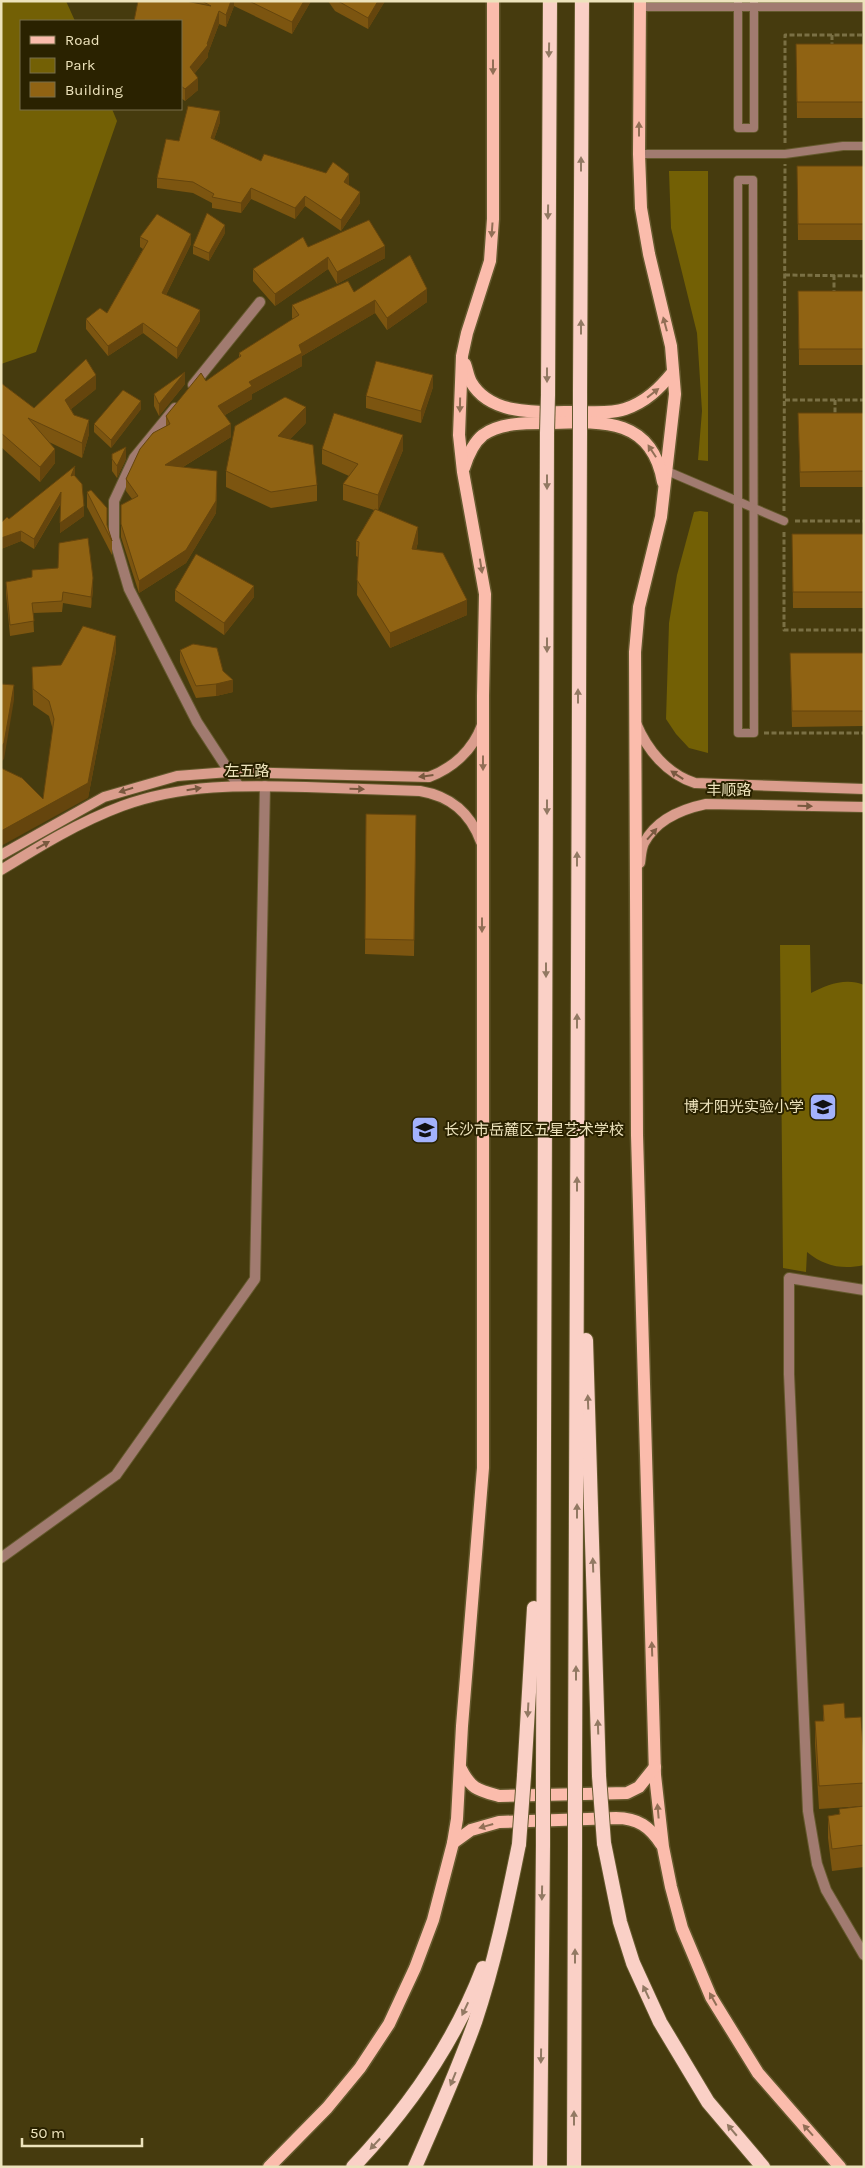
<svg xmlns="http://www.w3.org/2000/svg" width="865" height="2168" viewBox="0 0 865 2168" font-family="Karla,'Noto Sans SC',sans-serif">
<rect width="100%" height="100%" fill="#463b0e"/>
<!-- green -->
<g fill="#736005">
<polygon points="1,1 66,1 75,21 21,21 21,109 112,109 117,121 36,352 1,364"/>
<polygon points="669,171 708,171 708,461 698,460 702,411 697,333 671,228"/>
<polygon points="700,511 708,512 708,753 689,748 676,734 666,719 669,623 677,575 694,512"/>
<path d="M780 945H810L811 993C826 985 846 977 864 985V1265C842 1270 824 1266 807 1252L806 1272 783 1268Z"/>
</g>
<g fill="none" stroke-linecap="round" stroke-linejoin="round">
<!-- service casing -->
<g stroke="#64592d" stroke-width="10">
<g id="service">
<polyline points="738,1 738,128 754,128 754,1"/>
<polyline points="639,7 864,7"/>
<polyline points="639,154 785,154 843,146 864,146"/>
<polygon points="738,180 753,180 754,733 738,733"/>
<polyline points="667,471 784,521"/>
</g>
</g>
<!-- minor casing -->
<g stroke="#64592d" stroke-width="12">
<g id="minor">
<polyline points="193,385 260,302"/>
<polyline points="175,408 134,458 114,501 114,538 129,589 197,722 238,785"/>
<polyline points="864,1290 789,1278 789,1374 808,1811 817,1864 826,1890 864,1955"/>
<polyline points="1,1558 116,1475 255,1279 265,786"/>
</g>
</g>
<!-- secondary casing -->
<g stroke="#64592d" stroke-width="12">
<g id="secondary">
<path d="M636 723C647 750 667 774 695 783L864 789"/>
<path d="M1 855 104 797 177 776 229 772 429 777C453 768 473 750 482 725"/>
<path d="M640 863C641 857 641 849 644 843 656 820 682 809 706 804L864 807"/>
<path d="M1 870C40 846 79 822 122 806 182 784 243 785 306 787 344 788 382 790 420 791 450 796 470 812 481 842"/>
</g>
</g>
<!-- primary casing -->
<g stroke="#64592d" stroke-width="15">
<g id="primary">
<polyline points="640,1 639,154 641,208 649,254 671,346 675,394 661,517 639,607 635,652 637,1135 655,1775 663,1847 671,1887 682,1928 711,1997 758,2073 840,2167"/>
<path d="M465 364C467 369 468 377 471 382 491 417 542 412 576 412 591 412 611 414 625 409 646 402 660 388 673 372"/>
<path d="M464 468C468 455 473 443 483 435 501 422 529 423 550 423 603 421 652 418 663 482"/>
<path d="M461 1769C471 1789 478 1790 499 1796L627 1793 639 1787 655 1767"/>
<path d="M453 1843 471 1830 499 1822 616 1818C638 1818 650 1827 661 1844"/>
<polyline points="269,2167 327,2108 360,2068 389,2024 415,1968 433,1920 453,1843 457,1819 462,1726 483,1468 483,696 485,594 463,472 459,435 462,356 467,333 490,261 493,219 493,1"/>
</g>
</g>
<!-- trunk casing -->
<g stroke="#64592d" stroke-width="16">
<g id="trunk">
<polyline points="580,393 582,1"/>
<polyline points="548,395 550,1"/>
<polyline points="586,1340 599,1776"/>
<polyline points="575,1774 580,433"/>
<polyline points="524,1776 534,1608"/>
<path d="M543 1776C541 1329 547 881 547 433"/>
<polyline points="604,1843 620,1922 633,1963 660,2022 708,2102 763,2167"/>
<path d="M353 2167C409 2108 454 2044 483 1968"/>
<path d="M415 2167C436 2119 457 2072 475 2022 494 1965 507 1904 519 1844"/>
<polyline points="540,2167 543,1845"/>
<polyline points="574,2167 575,1845"/>
</g>
</g>
<!-- path -->
<g stroke="#7a7044" stroke-width="3" stroke-dasharray="5 2.5" stroke-linecap="butt">
<polyline points="832,35 832,47"/>
<polyline points="785,143 785,35 864,35"/>
<polyline points="785,275 864,276"/>
<polyline points="834,295 834,275"/>
<polyline points="785,400 864,400"/>
<polyline points="835,400 835,417"/>
<polyline points="784,511 785,164"/>
<polyline points="795,521 864,521"/>
<polyline points="784,532 784,630 864,630"/>
<polyline points="764,733 864,733"/>
</g>
<!-- service -->
<use href="#service" stroke="#a17b70" stroke-width="8"/>
<!-- minor -->
<use href="#minor" stroke="#a17b70" stroke-width="10"/>
<!-- secondary -->
<use href="#secondary" stroke="#da9d8d" stroke-width="10"/>
<!-- primary -->
<use href="#primary" stroke="#fbbcac" stroke-width="12"/>
<!-- trunk -->
<use href="#trunk" stroke="#fad0c6" stroke-width="14"/>
<!-- trunk-bridge casing -->
<g stroke="#64592d" stroke-width="16" stroke-linecap="butt">
<g id="trunk-bridge">
<polyline points="547,433 548,395"/>
<polyline points="580,433 580,393"/>
<polyline points="575,1774 575,1845"/>
<polyline points="599,1776 604,1843"/>
<polyline points="519,1844 524,1776"/>
<polyline points="543,1845 543,1776"/>
</g>
</g>
<!-- trunk-bridge -->
<use href="#trunk-bridge" stroke="#fad0c6" stroke-width="14"/>
</g>
<!-- wall -->
<g fill="#7c5510">
<polygon points="138,1 311,1 292,34 234,6 226,27 219,24 208,53 208,57 194,74 198,90 185,101 181,98 181,21"/>
<polygon points="328,1 385,1 368,29 335,11"/>
<polygon points="796,44 864,44 864,118 797,118"/>
<polygon points="220,122 214,139 261,161 349,185 360,203 341,231 305,206 295,219 251,199 241,213 212,208 212,203 193,193 157,188 157,178 179,141"/>
<polygon points="797,166 864,166 864,240 798,240"/>
<polygon points="225,233 209,261 193,254 193,246"/>
<polygon points="140,237 191,244 166,295 200,321 177,359 143,333 108,356 86,329 86,319 107,313 143,249 140,247"/>
<polygon points="308,247 385,258 337,284 328,269 275,306 253,281 253,269"/>
<polygon points="798,291 864,291 864,365 799,365"/>
<polygon points="354,292 427,302 387,330 375,313 302,356 302,366 252,394 252,399 225,415 231,437 183,467 217,483 216,513 186,563 139,593 121,537 121,505 132,499 126,491 126,479 166,426 166,416 206,381 239,358 239,353 293,319 292,318 292,305"/>
<polygon points="1,383 34,408 96,389 71,409 74,415 89,434 82,458 49,442 55,463 40,482 1,447"/>
<polygon points="185,384 159,416 154,406 154,394"/>
<polygon points="433,387 421,423 366,408 366,396"/>
<polygon points="141,409 111,448 94,432 94,424"/>
<polygon points="798,413 864,413 864,487 800,487"/>
<polygon points="306,423 290,439 317,485 317,501 271,508 226,487 226,471"/>
<polygon points="322,449 403,450 378,510 418,542 416,550 467,615 390,648 357,595 358,557 356,556 356,541 374,510 343,500 343,484 349,476 322,464"/>
<polygon points="112,454 126,459 117,478 112,471"/>
<polygon points="75,476 84,516 60,533 61,503 34,549 21,541 1,549 1,523 9,519"/>
<polygon points="87,492 107,525 112,541 112,555 87,507"/>
<polygon points="792,534 864,534 864,608 793,608"/>
<polygon points="6,582 93,589 91,608 63,603 62,612 33,613 34,632 10,636 6,593"/>
<polygon points="175,590 254,597 224,635 175,601"/>
<polygon points="180,650 223,671 233,692 216,696 196,698 180,662"/>
<polygon points="116,651 88,798 43,799 53,730 49,716 33,705 32,667 61,665"/>
<polygon points="790,653 864,653 864,726 792,727"/>
<polygon points="366,814 416,815 414,956 365,954"/>
<polygon points="823,1705 845,1718 864,1759 864,1806 819,1809 815,1744 815,1721 823,1721"/>
<polygon points="864,1806 864,1867 832,1871 828,1838 828,1816 839,1814 839,1809"/>
</g>
<!-- shaded-wall -->
<g fill="#65450d">
<polygon points="231,1 234,1 234,6 226,27 226,15"/>
<polygon points="304,1 311,1 292,34 292,22"/>
<polygon points="378,1 385,1 368,29 368,18"/>
<polygon points="219,11 219,24 208,53 208,57 190,79 190,67 207,44"/>
<polygon points="198,78 198,90 185,101 185,89"/>
<polygon points="220,111 220,122 211,148 211,138"/>
<polygon points="349,174 349,185 344,193 344,182"/>
<polygon points="251,188 251,199 241,213 241,203"/>
<polygon points="360,192 360,203 341,231 341,220"/>
<polygon points="305,196 305,206 295,219 295,208"/>
<polygon points="225,225 225,233 209,261 209,253"/>
<polygon points="191,234 191,244 162,303 162,293"/>
<polygon points="385,246 385,258 337,284 337,272"/>
<polygon points="328,257 328,269 275,306 275,294"/>
<polygon points="427,289 427,302 387,330 387,318"/>
<polygon points="375,300 375,313 302,356 302,366 252,394 252,399 218,419 218,406 249,382 299,345"/>
<polygon points="200,310 200,321 177,359 177,348"/>
<polygon points="143,323 143,333 108,356 108,346"/>
<polygon points="185,372 185,384 159,416 159,404"/>
<polygon points="96,375 96,389 65,414 65,400"/>
<polygon points="433,375 433,387 421,423 421,411"/>
<polygon points="141,401 141,409 111,448 111,440"/>
<polygon points="306,407 306,423 278,452 278,436"/>
<polygon points="89,420 89,434 82,458 82,443"/>
<polygon points="231,424 231,437 165,478 165,465"/>
<polygon points="403,435 403,450 378,511 378,495"/>
<polygon points="126,447 126,459 117,478 117,466"/>
<polygon points="55,449 55,463 40,482 40,467"/>
<polygon points="75,466 75,476 71,476"/>
<polygon points="217,471 216,513 186,563 139,593 139,581"/>
<polygon points="61,492 61,502 34,549 34,539"/>
<polygon points="84,506 84,516 60,533 60,523"/>
<polygon points="418,527 418,542 412,564 412,549"/>
<polygon points="21,531 21,541 1,549 1,538"/>
<polygon points="93,578 93,589 91,608 91,597"/>
<polygon points="254,586 254,597 224,635 224,623"/>
<polygon points="467,600 467,615 390,648 390,633"/>
<polygon points="116,636 116,651 88,798 1,846 1,831 88,783"/>
<polygon points="233,680 233,692 216,696 216,684"/>
<polygon points="14,685 14,700 4,759 1,762 1,747"/>
</g>
<!-- building -->
<g fill="#906313" stroke="#65450d">
<polygon points="138,1 186,1 211,6 202,1 231,1 226,15 219,11 207,44 208,45 190,67 198,78 185,89 181,86 181,21 134,21"/>
<polygon points="249,1 304,1 292,22"/>
<polygon points="338,1 378,1 368,18"/>
<polygon points="796,44 864,44 864,102 797,102"/>
<polygon points="188,106 220,111 211,138 261,161 264,154 326,173 333,162 349,174 344,182 360,192 341,220 305,196 295,208 251,188 241,203 212,197 214,194 193,182 157,178 166,139 179,141"/>
<polygon points="797,166 864,166 864,224 798,224"/>
<polygon points="207,213 225,225 209,253 193,246"/>
<polygon points="157,214 191,234 162,293 200,310 177,348 143,323 108,346 86,319 100,308 107,313 148,241 140,237"/>
<polygon points="369,220 385,246 337,272 328,257 275,294 253,269 303,237 308,247"/>
<polygon points="410,255 427,289 387,318 375,300 299,345 302,353 249,382 252,386 218,406 231,424 165,465 217,471 216,501 186,550 139,581 121,524 121,505 138,496 126,479 140,449 153,433 170,424 166,416 201,373 206,381 241,356 239,353 299,315 292,305 348,281 354,292"/>
<polygon points="798,291 864,291 864,349 799,349"/>
<polygon points="86,359 96,375 65,400 74,415 89,420 82,443 28,418 55,449 40,467 1,433 1,383 34,408"/>
<polygon points="376,361 433,375 421,411 366,396"/>
<polygon points="185,372 159,404 154,394"/>
<polygon points="123,390 141,401 111,440 94,424"/>
<polygon points="285,397 306,407 278,436 313,445 317,485 271,492 226,471 235,426"/>
<polygon points="334,413 403,435 378,495 343,484 358,464 322,449"/>
<polygon points="798,413 864,413 864,471 800,472"/>
<polygon points="126,447 117,466 112,459 112,454"/>
<polygon points="75,466 71,476 74,475 82,484 84,506 60,523 61,492 34,539 21,531 1,538 1,523 7,517 9,519"/>
<polygon points="91,490 107,508 107,525 112,541 87,492"/>
<polygon points="375,509 418,527 412,549 443,553 467,600 390,633 357,580 359,542 356,541"/>
<polygon points="792,534 864,534 864,592 793,592"/>
<polygon points="88,538 93,578 91,597 63,592 62,601 32,603 34,621 10,625 6,582 32,577 32,570 58,568 59,543"/>
<polygon points="196,554 254,586 224,623 175,590"/>
<polygon points="83,626 116,636 88,783 1,831 1,768 22,778 43,799 54,719 49,701 33,689 32,667 61,665"/>
<polygon points="193,644 217,648 223,671 233,680 216,684 196,686 180,650"/>
<polygon points="790,653 864,653 864,711 792,711"/>
<polygon points="1,684 14,685 4,743 1,747"/>
<polygon points="366,814 416,815 414,940 365,939"/>
<polygon points="844,1703 845,1718 861,1717 864,1759 864,1783 819,1786 815,1721 824,1721 823,1705"/>
<polygon points="864,1806 864,1845 832,1849 828,1816 840,1814 839,1809"/>
</g>
<!-- one-way arrows -->
<defs><path id="oneway-solid" d="M-6-.8H1V-3.2L6.5 0L1 3.2V.8H-6Z" transform="scale(1.25)"/></defs>
<g fill="#927963">
<use href="#oneway-solid" transform="translate(549 50) rotate(91)"/>
<use href="#oneway-solid" transform="translate(581 164) rotate(-90)"/>
<use href="#oneway-solid" transform="translate(548 212) rotate(91)"/>
<use href="#oneway-solid" transform="translate(581 327) rotate(-90)"/>
<use href="#oneway-solid" transform="translate(547 375) rotate(90)"/>
<use href="#oneway-solid" transform="translate(547 482) rotate(90)"/>
<use href="#oneway-solid" transform="translate(547 645) rotate(90)"/>
<use href="#oneway-solid" transform="translate(578 696) rotate(-90)"/>
<use href="#oneway-solid" transform="translate(547 807) rotate(90)"/>
<use href="#oneway-solid" transform="translate(577 859) rotate(-90)"/>
<use href="#oneway-solid" transform="translate(546 970) rotate(90)"/>
<use href="#oneway-solid" transform="translate(577 1021) rotate(-90)"/>
<use href="#oneway-solid" transform="translate(577 1184) rotate(-90)"/>
<use href="#oneway-solid" transform="translate(588 1402) rotate(-92)"/>
<use href="#oneway-solid" transform="translate(577 1511) rotate(-90)"/>
<use href="#oneway-solid" transform="translate(593 1565) rotate(-92)"/>
<use href="#oneway-solid" transform="translate(576 1673) rotate(-90)"/>
<use href="#oneway-solid" transform="translate(528 1710) rotate(93)"/>
<use href="#oneway-solid" transform="translate(598 1727) rotate(-92)"/>
<use href="#oneway-solid" transform="translate(542 1893) rotate(91)"/>
<use href="#oneway-solid" transform="translate(575 1956) rotate(-90)"/>
<use href="#oneway-solid" transform="translate(646 1992) rotate(-115)"/>
<use href="#oneway-solid" transform="translate(465 2009) rotate(115)"/>
<use href="#oneway-solid" transform="translate(541 2056) rotate(91)"/>
<use href="#oneway-solid" transform="translate(453 2079) rotate(112)"/>
<use href="#oneway-solid" transform="translate(574 2118) rotate(-90)"/>
<use href="#oneway-solid" transform="translate(732 2130) rotate(-130)"/>
<use href="#oneway-solid" transform="translate(375 2144) rotate(133)"/>
</g>
<g fill="#926f56">
<use href="#oneway-solid" transform="translate(493 67) rotate(90)"/>
<use href="#oneway-solid" transform="translate(639 129) rotate(-90)"/>
<use href="#oneway-solid" transform="translate(492 230) rotate(94)"/>
<use href="#oneway-solid" transform="translate(665 324) rotate(-105)"/>
<use href="#oneway-solid" transform="translate(653 393) rotate(-38)"/>
<use href="#oneway-solid" transform="translate(460 405) rotate(91)"/>
<use href="#oneway-solid" transform="translate(652 451) rotate(-123)"/>
<use href="#oneway-solid" transform="translate(481 566) rotate(81)"/>
<use href="#oneway-solid" transform="translate(483 763) rotate(90)"/>
<use href="#oneway-solid" transform="translate(482 925) rotate(90)"/>
<use href="#oneway-solid" transform="translate(652 1649) rotate(-92)"/>
<use href="#oneway-solid" transform="translate(658 1811) rotate(-95)"/>
<use href="#oneway-solid" transform="translate(486 1826) rotate(164)"/>
<use href="#oneway-solid" transform="translate(713 1999) rotate(-119)"/>
<use href="#oneway-solid" transform="translate(808 2130) rotate(-132)"/>
</g>
<g fill="#79593f">
<use href="#oneway-solid" transform="translate(677 775) rotate(-147)"/>
<use href="#oneway-solid" transform="translate(426 776) rotate(173)"/>
<use href="#oneway-solid" transform="translate(194 789) rotate(-9)"/>
<use href="#oneway-solid" transform="translate(357 789) rotate(2)"/>
<use href="#oneway-solid" transform="translate(126 790) rotate(163)"/>
<use href="#oneway-solid" transform="translate(805 806) rotate(1)"/>
<use href="#oneway-solid" transform="translate(652 834) rotate(-49)"/>
<use href="#oneway-solid" transform="translate(43 845) rotate(-29)"/>
</g>
<!-- icons -->
<defs>
<g id="school-square" transform="scale(1.4375)"><rect x="-9" y="-9" width="18" height="18" rx="4" fill="#a3b2fc" stroke="#2a2200"/><path d="M0-5L7-2L0 1L-7-2ZM-4 1L0 2.5L4 1V4Q0 6-4 4Z" fill="#111"/></g>
</defs>
<g fill-rule="evenodd">
<use href="#school-square" x="823" y="1107"/>
<use href="#school-square" x="425" y="1130"/>
</g>
<g text-anchor="middle" stroke-width="4" stroke-linejoin="round" paint-order="stroke">
<!-- street labels -->
<g font-size="15" fill="#ede3bc" stroke="#2a2200">
<text x="247" y="776">左五路</text>
<text x="729" y="795">丰顺路</text>
</g>
<!-- poi labels -->
<g font-size="15" fill="#ede3bc" stroke="#2a2200" text-anchor="end">
<text x="804" y="1112">博才阳光实验小学</text>
<text x="444" y="1135" text-anchor="start">长沙市岳麓区五星艺术学校</text>
</g>
</g>
<!-- border -->
<rect width="865" height="2168" fill="none" stroke="#ede3bc" stroke-width="5"/>
<!-- legend -->
<rect x="20" y="20" width="162" height="90" fill="#2a2200" stroke="#786f4b"/>
<rect x="30" y="36" width="25" height="8" fill="#fbbcac" stroke="#786f4b"/>
<text x="65" y="45" font-size="15" fill="#ede3bc">Road</text>
<rect x="30" y="58" width="25" height="15" fill="#736005" stroke="#786f4b"/>
<text x="65" y="70" font-size="15" fill="#ede3bc">Park</text>
<rect x="30" y="82" width="25" height="15" fill="#906313" stroke="#786f4b"/>
<text x="65" y="95" font-size="15" fill="#ede3bc">Building</text>
<!-- scale -->
<path d="M22 2138v8h120v-8" fill="none" stroke="#ede3bc" stroke-width="2.5"/>
<text x="30" y="2138" font-size="15" fill="#ede3bc" stroke="#2a2200" stroke-width="4" paint-order="stroke">50 m</text>
</svg>
